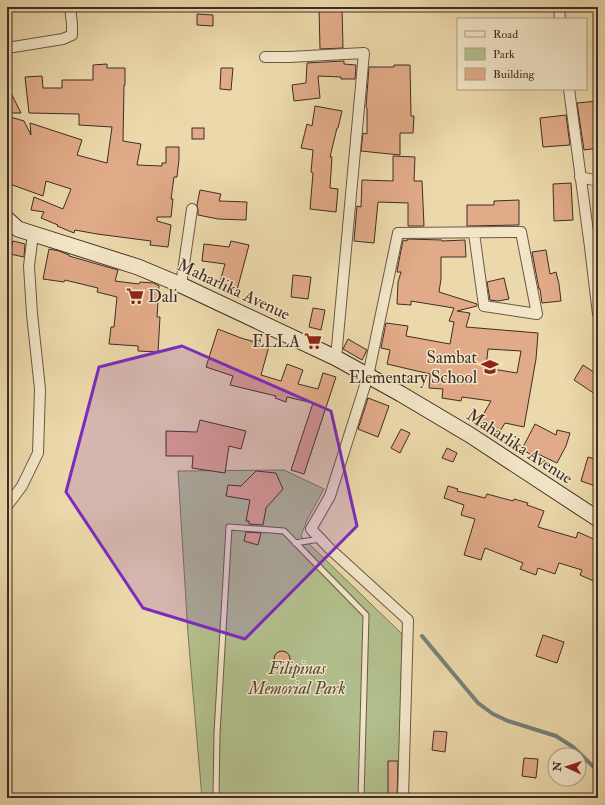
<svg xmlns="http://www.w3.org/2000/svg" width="605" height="805" viewBox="0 0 605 805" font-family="'IM FELL Double Pica',serif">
<rect width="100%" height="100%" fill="#ecd9ab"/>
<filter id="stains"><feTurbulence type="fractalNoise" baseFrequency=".005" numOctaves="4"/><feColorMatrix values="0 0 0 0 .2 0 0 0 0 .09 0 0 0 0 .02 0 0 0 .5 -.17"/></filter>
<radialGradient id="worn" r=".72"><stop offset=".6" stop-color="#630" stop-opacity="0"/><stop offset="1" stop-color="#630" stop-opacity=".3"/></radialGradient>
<!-- green -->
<polygon fill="#b2c08d" stroke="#78765a" points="284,470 324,489 307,520 301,536 402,634 399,798 202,798 188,634 178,471"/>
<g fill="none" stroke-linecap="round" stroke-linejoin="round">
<!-- stream -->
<polyline stroke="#76817a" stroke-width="4" points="422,636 478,703 493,714 508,721 556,736 573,747 598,771"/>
</g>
<!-- building -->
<g fill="#e1aa88" stroke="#3f2d26" fill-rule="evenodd">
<polygon points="319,7 342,7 343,48 320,49"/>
<polygon points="197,14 213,15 213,26 197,25"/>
<polygon points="344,61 344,64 356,65 355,79 341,79 341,77 318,76 320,98 294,101 292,85 306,83 307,63"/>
<polygon points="107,64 107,68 125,68 125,85 124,85 123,141 141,144 137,165 162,166 162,163 166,163 166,147 179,147 179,159 177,177 174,177 171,199 173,199 171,217 157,217 157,221 171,225 168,247 150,245 151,241 97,234 75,230 74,233 57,226 58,225 41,218 44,212 31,210 34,197 63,209 71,189 46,181 43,196 7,183 7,116 24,121 31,135 30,123 82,140 77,155 107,163 112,127 79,125 79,114 29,113 25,77 42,76 43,88 62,88 62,80 93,80 93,65"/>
<polygon points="394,65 410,65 411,116 414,116 413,133 400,133 400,155 361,151 363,133 367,134 367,108 366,107 369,67 394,67"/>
<polygon points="221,68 233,68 231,90 220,89"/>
<polygon points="7,85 21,113 7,113"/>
<polygon points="598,101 598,148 584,150 577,103"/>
<polygon points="315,106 342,111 338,128 337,128 330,157 332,157 330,188 338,189 336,212 310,209 313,173 311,172 313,150 301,148 307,124 312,126"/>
<polygon points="566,115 570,145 543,147 540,118"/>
<rect x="192" y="128" width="12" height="11"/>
<polygon points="393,156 415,157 414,181 422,181 424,226 408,226 408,203 378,202 374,243 354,241 357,206 361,207 362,180 393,181"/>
<polygon points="571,183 573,220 554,221 553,184"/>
<polygon points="200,190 221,194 219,201 247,202 246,220 218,219 198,215 198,210 197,205"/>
<polygon points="519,200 519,225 467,226 467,205 494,205 494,201"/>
<path d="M407 239 442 240V241L465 240 466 257H441V279L439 292 477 304V306L457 311 470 313 466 327 538 333 536 359 524 427 505 423 499 433 479 422 491 401 462 397 461 401 442 398 443 389 429 388 430 374 387 364 390 350 381 348 386 323 408 326 406 336 450 344 454 322 449 321 454 308 411 301V305L397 304 398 282 401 272H397L398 266 403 240 407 241ZM488 349 521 351 517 373 486 368Z"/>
<polygon points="13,241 25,244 24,257 10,254"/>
<polygon points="231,241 249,245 237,290 219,285 225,264 202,261 204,244 229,247"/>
<polygon points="49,249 59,251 69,255 69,256 118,270 115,281 139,284 140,282 154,283 159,286 157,317 160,317 158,352 138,351 138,346 109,344 111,327 114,327 117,297 97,292 98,288 65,280 64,282 43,279"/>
<polygon points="546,250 550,274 556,272 559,284 561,301 542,303 540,289 539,289 532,252"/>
<polygon points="293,275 311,277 308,299 291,297"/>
<polygon points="504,278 509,299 498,301 490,300 487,282"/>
<polygon points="313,308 325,310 321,330 309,327"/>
<polygon points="218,329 241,338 269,346 261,375 281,381 287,364 303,370 298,384 318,389 323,373 336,377 304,474 291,470 313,403 287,397 286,402 275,398 276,396 230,385 233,376 206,367"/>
<polygon points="348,339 367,350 362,360 343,349"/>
<polygon points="583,365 598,375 598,396 574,380"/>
<polygon points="368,398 389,406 378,437 358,429"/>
<polygon points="200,420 246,431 241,449 229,446 225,473 192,468 193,456 166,456 166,431 197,432"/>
<polygon points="535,424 556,435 557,430 570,433 566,446 557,463 538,454 536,458 522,449"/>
<polygon points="401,429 410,433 400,453 391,448"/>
<polygon points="447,448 457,453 453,462 442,458"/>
<polygon points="588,457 598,460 598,487 581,481"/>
<polygon points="256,471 276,473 283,489 266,508 263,525 249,524 249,521 246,521 250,500 226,496 228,485 241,486"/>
<polygon points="448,486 458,489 457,491 485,498 487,494 513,501 514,499 528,503 527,505 544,511 538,527 576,538 578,532 598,541 598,583 580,575 582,570 559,563 555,574 538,568 536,575 520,569 523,563 485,548 481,560 464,555 475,519 461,515 464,505 444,498"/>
<polygon points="246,532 261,533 258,545 244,541"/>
<polygon points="543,635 564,642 557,663 536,656"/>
<circle cx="282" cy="659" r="8"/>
<polygon points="434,731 447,732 445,752 432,750"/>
<polygon points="524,758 538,759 536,778 522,776"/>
<polygon points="388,761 398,761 397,798 388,798"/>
</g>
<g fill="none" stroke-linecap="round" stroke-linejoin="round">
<!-- lane casing -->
<g stroke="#6a5847" stroke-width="7">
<g id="lane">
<polyline points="295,543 320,539"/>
<polyline points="216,796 235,798"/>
<polyline points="216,798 217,733 229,527 284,531 366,615 361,798"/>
</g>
</g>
<!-- street casing -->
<g stroke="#6a5847" stroke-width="12">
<g id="street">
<polyline points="559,7 560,19"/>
<polyline points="7,48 63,39 72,35 72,24 70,7"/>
<polyline points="265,57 289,57 364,53 336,358"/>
<polyline points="569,89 590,247 598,314"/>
<polyline points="580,177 598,181"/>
<polyline points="181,285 192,209"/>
<polyline points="7,506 22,486 38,453 40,389 32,314 29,266 33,234"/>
<polyline points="403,798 408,620 329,548 311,529 330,496 368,376 398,233 521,232 537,314 484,306 474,233"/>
</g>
</g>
<!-- secondary casing -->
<g stroke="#3f2d26" stroke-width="17">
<polyline id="secondary" points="7,219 18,229 138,267 181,285 336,358 401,394 470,435 598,519"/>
</g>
<!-- lane -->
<use href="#lane" stroke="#f3e6c8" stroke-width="5"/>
<!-- street -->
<use href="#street" stroke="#f3e6c8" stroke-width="10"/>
<!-- secondary -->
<use href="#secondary" stroke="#f3e6c8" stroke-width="15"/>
</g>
<!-- marked area -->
<path fill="#7b2cbf" fill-opacity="0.2" stroke="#7b2cbf" stroke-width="3" stroke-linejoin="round" d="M182 346 331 411 357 526 245 639 143 608 66 492 99 367Z"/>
<!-- icons -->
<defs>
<g id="supermarket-bare" transform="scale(1.38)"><path d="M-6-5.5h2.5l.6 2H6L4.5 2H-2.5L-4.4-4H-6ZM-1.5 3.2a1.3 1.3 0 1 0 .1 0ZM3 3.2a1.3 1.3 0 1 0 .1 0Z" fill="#8f2418" stroke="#f3e6c8" stroke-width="2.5" paint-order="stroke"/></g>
<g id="school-bare" transform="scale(1.38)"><path d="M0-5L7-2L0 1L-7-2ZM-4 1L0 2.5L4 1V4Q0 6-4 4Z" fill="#8f2418" stroke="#f3e6c8" stroke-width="2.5" paint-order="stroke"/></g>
</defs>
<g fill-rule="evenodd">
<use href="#supermarket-bare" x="135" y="296"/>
<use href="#supermarket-bare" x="313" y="341"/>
<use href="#school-bare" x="490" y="367"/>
</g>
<g text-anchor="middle" stroke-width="3" stroke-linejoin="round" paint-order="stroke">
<!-- street labels -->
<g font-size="17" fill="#3f2d26" stroke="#f3e6c8">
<text transform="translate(234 289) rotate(25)" y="6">Maharlika Avenue</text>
<text transform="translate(520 446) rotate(33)" y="6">Maharlika Avenue</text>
</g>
<!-- poi labels -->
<g font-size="17" fill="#3f2d26" stroke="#f3e6c8" text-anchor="end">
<text x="148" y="302" text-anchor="start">Dali</text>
<text x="300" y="347">ELLA</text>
<text x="477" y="363">Sambat<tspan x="477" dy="20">Elementary School</tspan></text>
</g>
<!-- park labels -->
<g font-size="17" font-style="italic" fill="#564a3b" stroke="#f3e6c8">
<text x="297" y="674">Filipinas<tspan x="297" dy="20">Memorial Park</tspan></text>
</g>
</g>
<!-- margin -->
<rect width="605" height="805" fill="none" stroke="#ecd9ab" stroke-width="24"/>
<rect x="8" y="8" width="589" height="789" fill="none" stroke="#3f2d26" stroke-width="2"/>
<rect x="12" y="12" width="581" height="781" fill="none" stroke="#3f2d26"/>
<!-- legend -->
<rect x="457" y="18" width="130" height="72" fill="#f3e6c8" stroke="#ab9c87"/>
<rect x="465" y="31" width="20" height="6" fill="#f3e6c8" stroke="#ab9c87"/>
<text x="493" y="38" font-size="12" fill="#3f2d26">Road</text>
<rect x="465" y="48" width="20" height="12" fill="#b2c08d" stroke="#ab9c87"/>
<text x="493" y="58" font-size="12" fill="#3f2d26">Park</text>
<rect x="465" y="68" width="20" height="12" fill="#e1aa88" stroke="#ab9c87"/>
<text x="493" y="78" font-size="12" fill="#3f2d26">Building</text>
<!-- north arrow -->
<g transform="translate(567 767) rotate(273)"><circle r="19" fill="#f3e6c8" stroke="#ab9c87"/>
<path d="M0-3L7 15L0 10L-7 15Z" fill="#8f2418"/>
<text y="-6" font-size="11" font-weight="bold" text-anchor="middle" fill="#3f2d26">N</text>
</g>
<rect width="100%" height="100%" filter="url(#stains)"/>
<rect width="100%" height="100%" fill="url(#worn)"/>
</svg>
